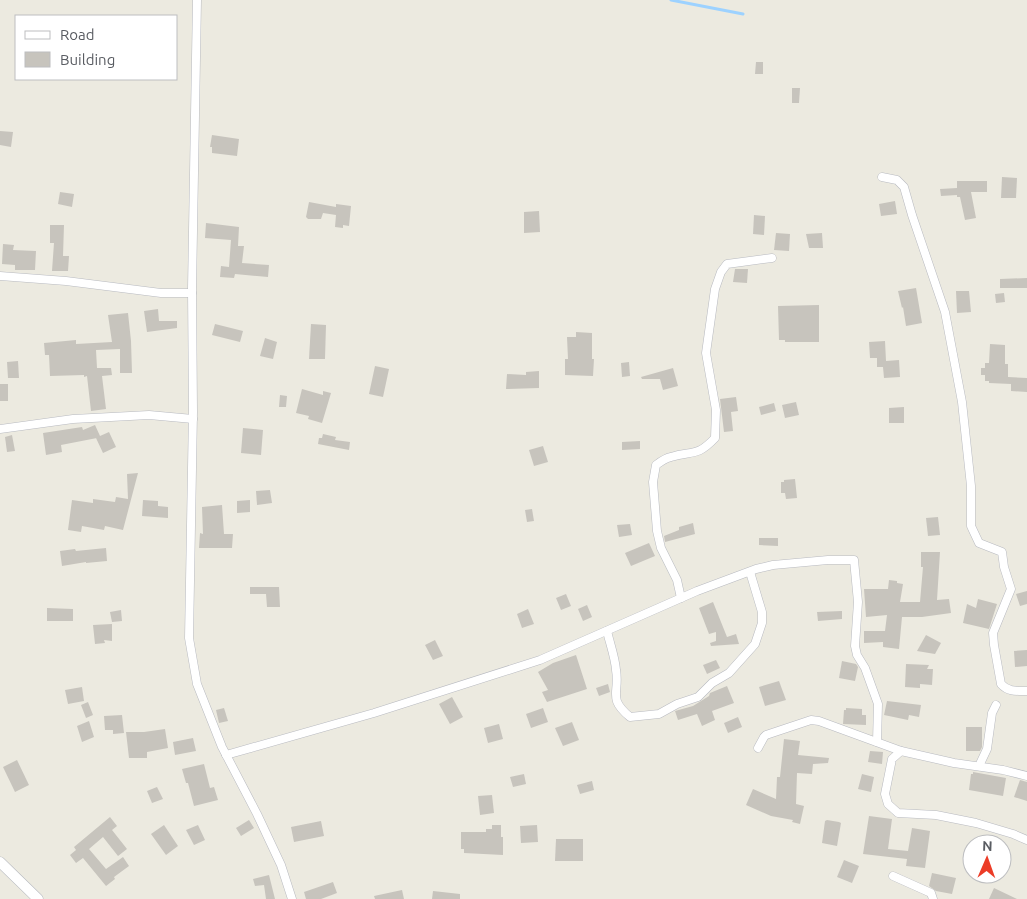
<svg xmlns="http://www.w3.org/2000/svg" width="1027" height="899" viewBox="0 0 1027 899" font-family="Ubuntu,sans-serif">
<rect width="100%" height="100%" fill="#eceae0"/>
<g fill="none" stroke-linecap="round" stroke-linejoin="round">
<!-- stream -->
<polyline stroke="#9dd2ff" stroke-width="3" points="671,0 743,14"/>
</g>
<!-- building -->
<g fill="#c7c4bd">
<polygon points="756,62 763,62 763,74 755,74"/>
<polygon points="792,88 800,88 799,103 792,103"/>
<polygon points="0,131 13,132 11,147 0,145"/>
<polygon points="212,135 239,139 237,156 212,153 212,147 210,147"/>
<polygon points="1002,177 1017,178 1016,198 1001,198"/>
<polygon points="957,181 987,181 987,192 971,192 976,218 965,220 960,197 957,197 957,195 941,196 940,189 957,188"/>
<polygon points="60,192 74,194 72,207 58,204"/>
<polygon points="895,201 897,214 881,216 879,204"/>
<polygon points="309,202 336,207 336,204 351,206 349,226 343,225 343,228 335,227 336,215 323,213 321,219 308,219 306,217"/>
<polygon points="539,211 540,232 524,233 524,212"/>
<polygon points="754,215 765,216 764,235 753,234"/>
<polygon points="206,223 239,227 238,246 244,246 242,263 269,265 268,277 235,274 234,278 220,277 221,266 229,267 231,240 205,238"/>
<polygon points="50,225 64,225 63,256 69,256 68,271 52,271 54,243 50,243"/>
<polygon points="776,233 790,234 789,251 774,250"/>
<polygon points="822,233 823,248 809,248 806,234"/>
<polygon points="3,244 14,245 13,250 36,251 35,270 15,270 15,265 2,264"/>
<polygon points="735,269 748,269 747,283 733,282"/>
<polygon points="1027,278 1027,288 1000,288 1000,279"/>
<polygon points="916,288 922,323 906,326 903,307 902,308 898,291"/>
<polygon points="956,291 969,291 971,312 957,313"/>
<polygon points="1004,293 1005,302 996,303 995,294"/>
<polygon points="819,305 819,342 785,342 785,340 779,340 778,306"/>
<polygon points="158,309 159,321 177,321 177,328 147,332 144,311"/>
<polygon points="128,313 131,341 132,373 120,373 120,349 96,350 97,368 111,368 112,375 102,376 106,409 91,411 87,376 84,377 84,375 50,376 49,355 45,355 44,343 76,340 76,344 112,342 108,315"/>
<polygon points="215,324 243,331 240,342 212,335"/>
<polygon points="311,324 326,325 325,359 309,359"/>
<polygon points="576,332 592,333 592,359 594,359 593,376 565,375 565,359 568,359 567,337 576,337"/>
<polygon points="265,338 277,342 273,359 260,356"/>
<polygon points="885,341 886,361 899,360 900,377 884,378 883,367 877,367 877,358 870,358 869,342"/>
<polygon points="990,344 1005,345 1005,364 1008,364 1008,377 1027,378 1027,392 1011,391 1011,384 989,383 989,381 985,381 985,375 981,375 981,368 985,368 985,363 989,363"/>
<polygon points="18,361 19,378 8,378 7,362"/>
<polygon points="629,362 630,376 622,377 621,363"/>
<polygon points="375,366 389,369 383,397 369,394"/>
<polygon points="673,368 678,386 663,390 660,379 642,379 641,377"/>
<polygon points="539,371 539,388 506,389 507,374 526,375 526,372"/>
<rect x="0" y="384" width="8" height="17"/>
<polygon points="302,389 323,395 323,391 331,393 322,423 308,419 309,416 296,413"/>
<polygon points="280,395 287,396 286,407 279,407"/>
<polygon points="736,397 738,411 731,412 733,431 724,432 720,399"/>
<polygon points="796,402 799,415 785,418 782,405"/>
<polygon points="774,403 776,411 761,415 759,407"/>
<polygon points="904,407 904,423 889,423 889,408"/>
<polygon points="95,425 100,436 109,432 116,447 103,453 96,438 97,438 61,445 62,452 46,455 43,433 82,427 83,430"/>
<polygon points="243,428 263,430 261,455 241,453"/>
<polygon points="323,434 336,437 335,440 350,442 349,450 318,444 319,438 322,438"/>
<polygon points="12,435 15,451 7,452 5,437"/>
<polygon points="640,441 640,449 622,450 622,442"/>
<polygon points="543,446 548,462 534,466 529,450"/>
<polygon points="138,473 123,530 105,526 104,530 82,526 81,532 68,530 72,500 93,503 93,499 115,502 116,497 128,499 127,474"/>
<polygon points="795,479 797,498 786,499 785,493 781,493 781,482 784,482 784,480"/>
<polygon points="270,490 272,503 257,505 256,491"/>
<polygon points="143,500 158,501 158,506 168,507 168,518 142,516"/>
<polygon points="250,500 250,512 237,513 237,501"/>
<polygon points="222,505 224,534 233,534 232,548 199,548 200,533 203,534 202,507"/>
<polygon points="532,509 534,521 527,522 525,510"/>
<polygon points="938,517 940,535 928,536 926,518"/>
<polygon points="693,523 695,534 665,542 664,536 679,530 679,527"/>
<polygon points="630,524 632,535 619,537 617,525"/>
<polygon points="759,538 778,538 778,546 759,545"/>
<polygon points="649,543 655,556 631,566 625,553"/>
<polygon points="106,548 107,561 86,563 86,562 62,566 60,551 75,549 76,551"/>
<polygon points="921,552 940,552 937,600 949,599 951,613 922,617 902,617 899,649 883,647 883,642 864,643 864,631 885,631 887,615 866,617 864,589 888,589 889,580 897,581 897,583 903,584 900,602 920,602 923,567 921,567"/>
<polygon points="250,587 279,587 280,607 267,607 266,594 250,594"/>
<polygon points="1027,591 1027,604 1020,606 1016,594"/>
<polygon points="566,594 571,606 561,610 556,598"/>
<polygon points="978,599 997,604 989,629 963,623 967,604 976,608"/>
<polygon points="713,602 727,637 736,634 739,644 711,646 710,643 716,641 716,632 709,634 699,608"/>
<polygon points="587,605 592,617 583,621 578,609"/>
<polygon points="47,608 73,609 73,621 47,621"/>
<polygon points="528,609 534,624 522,628 517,614"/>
<polygon points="121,610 122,621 112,622 110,612"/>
<polygon points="842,611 842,619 818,621 817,612"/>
<polygon points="112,624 112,641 104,640 105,643 95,644 93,625"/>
<polygon points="926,635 941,643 935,654 917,651"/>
<polygon points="435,640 443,656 433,660 425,645"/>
<polygon points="1027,650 1027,666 1015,667 1014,651"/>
<polygon points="576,655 587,689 547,702 542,692 548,690 538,672 553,663"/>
<polygon points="716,660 720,668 707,674 703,665"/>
<polygon points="842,661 856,664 858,667 855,681 839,678"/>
<polygon points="906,664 929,665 927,669 933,669 932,685 920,684 920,688 905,687"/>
<polygon points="779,681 786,700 765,706 759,687"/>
<polygon points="608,684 610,692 599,696 596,688"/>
<polygon points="727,686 734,703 712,711 715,720 702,726 697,714 678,720 675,711 693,706 709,696 710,693"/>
<polygon points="82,687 84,701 68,704 65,690"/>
<polygon points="452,697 463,717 450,724 439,704"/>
<polygon points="887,701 921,705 919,717 909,715 908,720 884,715"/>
<polygon points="88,702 93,715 86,718 81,705"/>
<polygon points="224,708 228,721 219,723 216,710"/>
<polygon points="543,708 548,722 531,728 526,714"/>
<polygon points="846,708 862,709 862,715 866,715 866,725 843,724 844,710 846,710"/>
<polygon points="122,715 124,733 113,734 113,730 105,730 104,716"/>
<polygon points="738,717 742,727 728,733 724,723"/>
<polygon points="89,721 94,737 82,742 77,726"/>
<polygon points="572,722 579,740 563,746 555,728"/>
<polygon points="499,724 503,739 488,743 484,728"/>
<polygon points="966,727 982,727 982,747 980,751 966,751"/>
<polygon points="165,729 168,748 147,752 147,758 129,758 126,732 144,732"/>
<polygon points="193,738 196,751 175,755 173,742"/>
<polygon points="784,739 800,741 798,755 829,758 828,763 813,764 812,774 797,773 796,804 804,806 800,824 792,822 793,820 771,816 746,805 753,789 776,799 777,777 780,777"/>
<polygon points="870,751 883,752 882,764 868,762"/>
<polygon points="17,760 29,785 15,792 3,767"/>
<polygon points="204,764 210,788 214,787 218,800 194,806 188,783 186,783 182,769"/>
<polygon points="973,772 1006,778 1003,796 969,790 971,774 973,774"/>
<polygon points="524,774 526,784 513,787 510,777"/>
<polygon points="862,774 874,777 871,792 858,789"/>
<polygon points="1020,780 1027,782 1027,801 1014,797"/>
<polygon points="592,781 594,790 580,794 577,785"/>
<polygon points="157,787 163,799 152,803 147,791"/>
<polygon points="492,795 494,813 480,815 478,796"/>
<polygon points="869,816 892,819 888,849 908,851 912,828 930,831 925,868 906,866 907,859 863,854"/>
<polygon points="110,817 117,826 112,830 127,849 118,856 103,837 89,849 106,869 123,857 129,866 114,877 115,879 106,886 83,858 76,863 70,855 76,850 74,847"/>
<polygon points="249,820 254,828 241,836 236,828"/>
<polygon points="827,820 839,822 841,823 837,846 822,843 825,821"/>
<polygon points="321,821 324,836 294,842 291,827"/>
<polygon points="164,825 178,846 166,855 151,834"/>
<polygon points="198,825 205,840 194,845 186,830"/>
<polygon points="492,825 501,825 501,837 503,837 503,855 464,853 464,849 461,849 461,832 486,832 486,829 492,829"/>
<polygon points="537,825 538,842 521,843 520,826"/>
<polygon points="556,839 583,839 583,861 555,861"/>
<polygon points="844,860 859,866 852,883 837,877"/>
<polygon points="932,873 956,878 952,894 936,891 929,886"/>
<polygon points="269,875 275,899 266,899 264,885 255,886 253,879"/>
<polygon points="333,882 337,893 321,899 306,899 304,892"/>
<polygon points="994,888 1017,899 989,899"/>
<polygon points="402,890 404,899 375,899 374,896"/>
<polygon points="433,891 460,894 460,899 432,899"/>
</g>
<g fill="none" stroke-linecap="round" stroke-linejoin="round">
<!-- minor casing -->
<g stroke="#b8bac0" stroke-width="9">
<g id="minor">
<polyline points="197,0 192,289 193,412 189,638 197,684 222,747 257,814 281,865 292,899"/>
<path d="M882 177 897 180 904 187 912 215 945 312 962 402 971 486V526L979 543 1002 552 1004 567 1011 589 993 633 994 645 1001 684C1008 692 1017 691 1027 691"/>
<polyline points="0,276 66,281 161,293 192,293"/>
<polyline points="0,429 73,419 149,415 193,419"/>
<path d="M681 598 677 580 661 548 657 531 653 482 656 465C660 462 666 458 671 457 692 450 696 458 715 438L716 410 706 353 715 289 721 272 727 264 772 258"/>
<path d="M607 631C610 644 615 657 616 670 620 693 607 698 630 717L659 714 677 704 698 697 712 683 729 673 755 644 762 623V612L750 572"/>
<polyline points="758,748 764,737 766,735 811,720 819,721 901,751 954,763 1003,770 1027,776"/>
<polyline points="901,751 892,759 885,794 888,804 898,813 936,815 976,823 1013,834 1027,840"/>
<polyline points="226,755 374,713 540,660 697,591 756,569 773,565 828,560 854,560 858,602 855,646 857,655 865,668 878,704 877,742"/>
<polyline points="979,766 987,749 992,713 996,705"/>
<polyline points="893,876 931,893 933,899"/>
</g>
</g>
<!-- secondary casing -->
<g stroke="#b6b9bf" stroke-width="11">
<polyline id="secondary" points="0,862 38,899"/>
</g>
<!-- minor -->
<use href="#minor" stroke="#fff" stroke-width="8"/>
<!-- secondary -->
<use href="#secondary" stroke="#fff" stroke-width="10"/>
</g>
<!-- legend -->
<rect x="15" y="15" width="162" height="65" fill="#ffffff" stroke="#bdbec0"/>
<rect x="25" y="31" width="25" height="8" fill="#ffffff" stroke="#bdbec0"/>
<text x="60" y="40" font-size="15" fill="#595c62">Road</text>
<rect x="25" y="52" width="25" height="15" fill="#c7c4bd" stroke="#bdbec0"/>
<text x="60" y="65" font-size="15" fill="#595c62">Building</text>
<!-- north arrow -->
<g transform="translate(987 859) rotate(2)"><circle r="24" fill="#ffffff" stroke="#bdbec0"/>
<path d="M0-4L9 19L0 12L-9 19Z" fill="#ec3c27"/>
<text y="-8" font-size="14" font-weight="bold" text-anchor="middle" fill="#595c62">N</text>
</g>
</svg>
